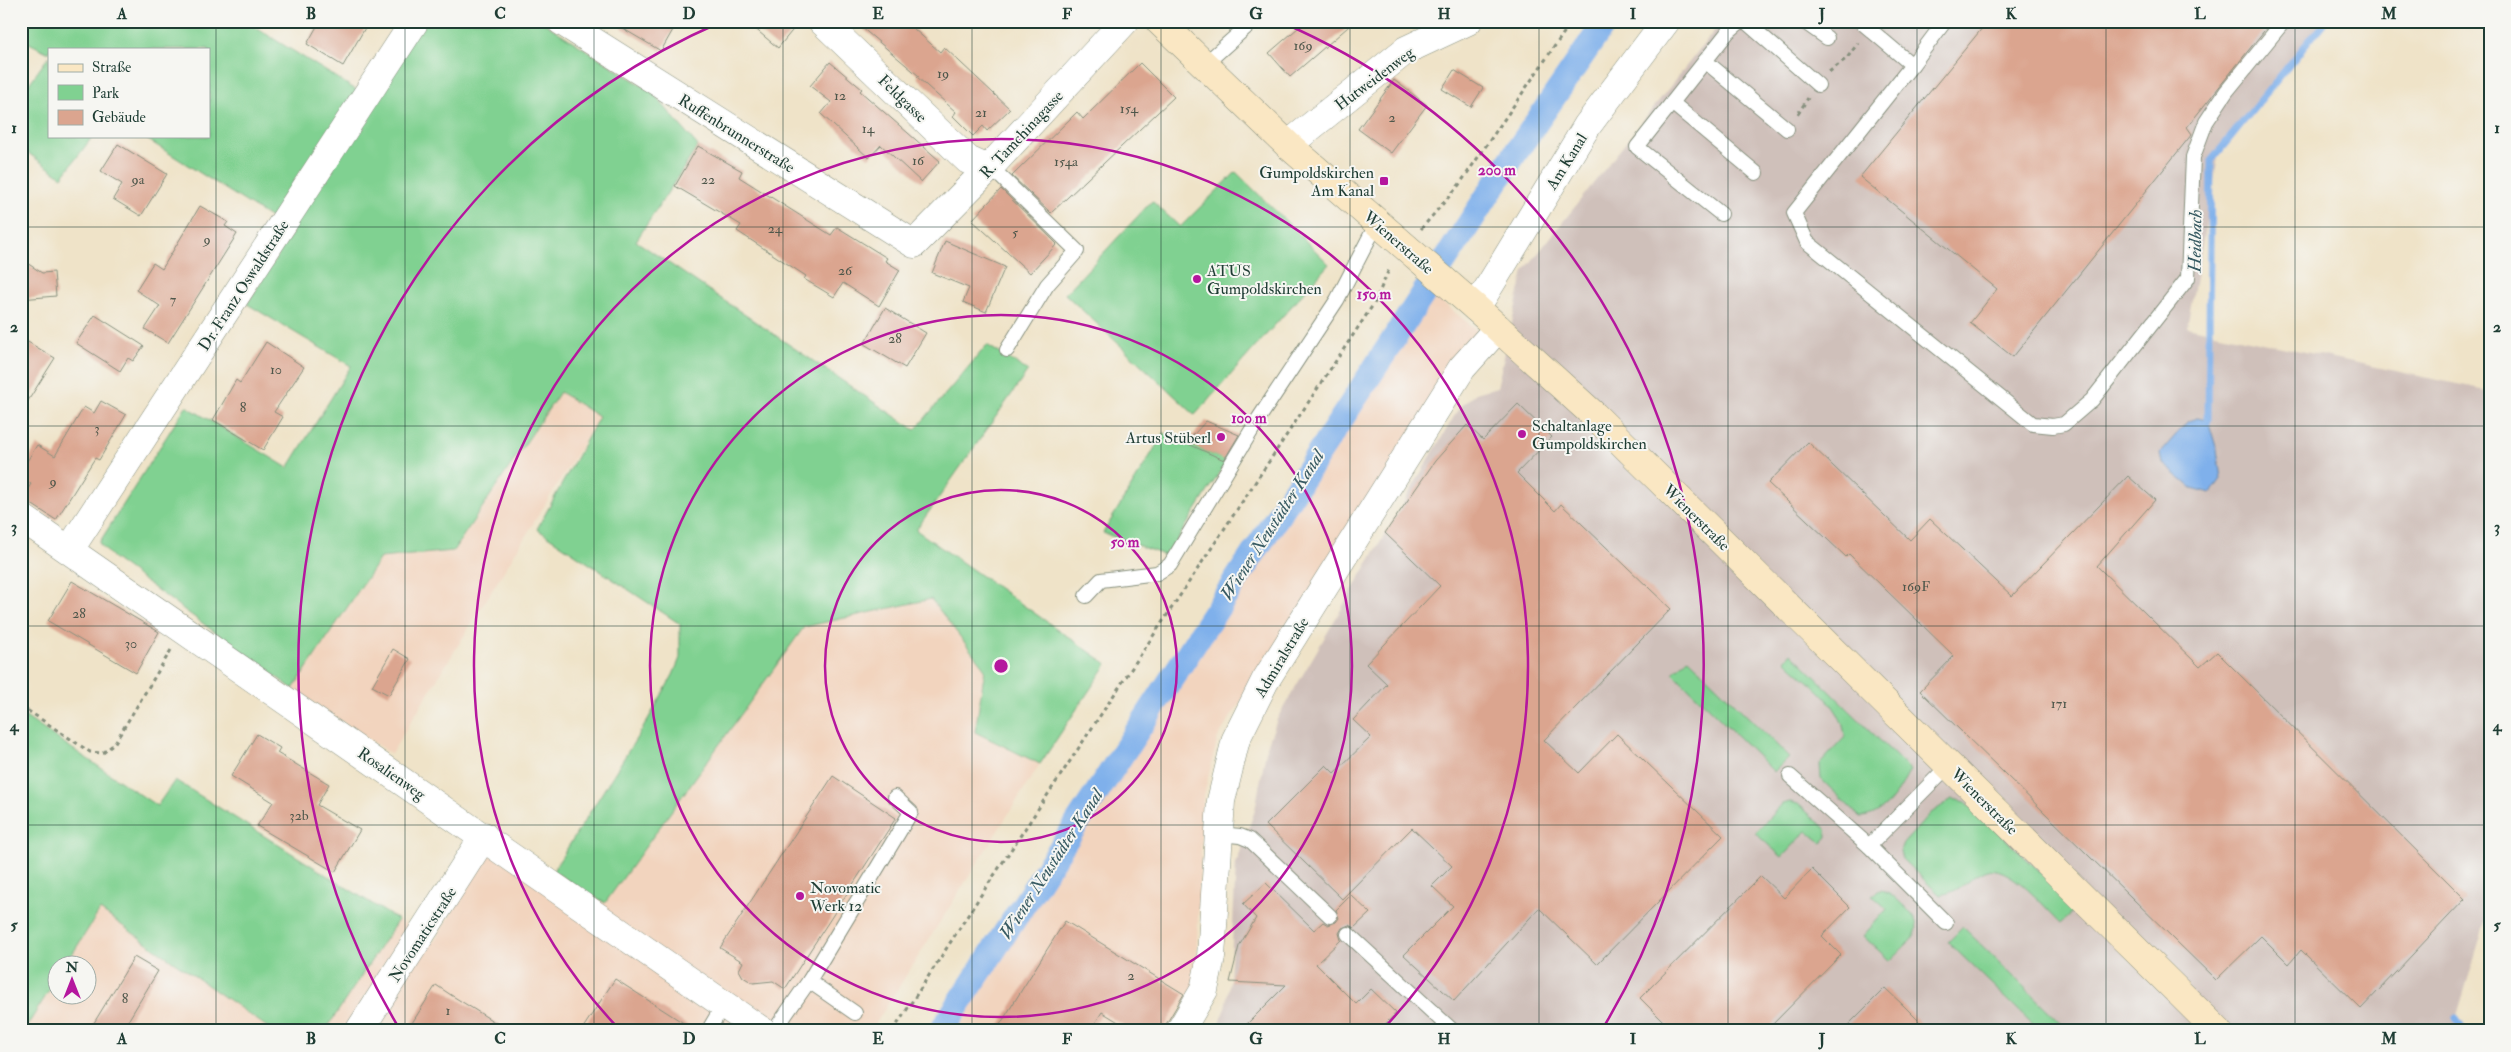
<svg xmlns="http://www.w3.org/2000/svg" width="2511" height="1052" viewBox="0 0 2511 1052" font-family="'IM FELL Double Pica',serif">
<rect width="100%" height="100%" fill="#f6f6f2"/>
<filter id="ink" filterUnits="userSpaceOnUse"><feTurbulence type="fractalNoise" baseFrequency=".02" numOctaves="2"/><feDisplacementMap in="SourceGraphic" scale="10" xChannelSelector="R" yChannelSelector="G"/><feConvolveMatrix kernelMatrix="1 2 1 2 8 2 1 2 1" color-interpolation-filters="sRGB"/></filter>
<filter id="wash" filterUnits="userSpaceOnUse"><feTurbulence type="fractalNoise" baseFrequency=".0096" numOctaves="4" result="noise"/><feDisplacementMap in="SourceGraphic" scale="20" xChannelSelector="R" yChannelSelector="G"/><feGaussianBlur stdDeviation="1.12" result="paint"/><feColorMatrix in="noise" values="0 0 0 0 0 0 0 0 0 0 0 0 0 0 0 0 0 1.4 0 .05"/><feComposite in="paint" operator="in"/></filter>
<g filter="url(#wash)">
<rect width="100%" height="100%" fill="#efe3c8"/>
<!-- built -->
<g fill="#f2d4be">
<polygon points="1426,289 1479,332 1218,737 1203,799 1195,987 1167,1031 956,1031"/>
<polygon points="560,392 599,417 391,754 293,689 380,557 454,551"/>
<polygon points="931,599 985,669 975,732 1040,764 871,1031 325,1031 398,920 434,942 489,853 553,871 605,903 804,627"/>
<polygon points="100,910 273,1031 24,1031 57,978 58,994 88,994 88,964 66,964"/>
</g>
<!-- industrial -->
<polygon fill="#cfc0ba" points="1722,21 2327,21 2218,158 2187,327 2490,391 2490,905 2456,1019 2464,1031 1216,1031 1225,1008 1230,982 1236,864 1255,810 1267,746 1278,717 1459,408 1476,393 1497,387 1524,271"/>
<!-- green -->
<g fill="#80d191" stroke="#508762">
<polygon points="21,21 245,21 369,98 422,21 541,21 652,92 698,146 636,241 915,430 987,345 1028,371 916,530 1107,664 1040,764 975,732 985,669 931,599 804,627 605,903 553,871 646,723 673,675 680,658 680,624 537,529 599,417 560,392 453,551 380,558 293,689 113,558 99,543 186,406 288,468 351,366 247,304 293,232 142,136 209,136 209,49 49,49 49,53 21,39"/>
<polygon points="49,56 49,136 93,136 62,177 21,148 21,95"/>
<polygon points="1236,172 1329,264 1195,415 1065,294 1152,201 1180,227"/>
<polygon points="1164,433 1227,461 1167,556 1103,533"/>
<path d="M1791 653 1910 770C1901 789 1884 817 1860 817L1821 779 1820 764 1845 737C1843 704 1807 682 1785 660Z"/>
<polygon points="1688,658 1789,757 1774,772 1673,673"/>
<polygon points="21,714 157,806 175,780 398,920 325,1031 273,1031 100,910 66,964 58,964 57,978 24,1031 21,1031"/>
<path d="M1952 799 1966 802 2078 907 2061 923C2045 908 2007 860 1984 871 1966 879 1963 891 1940 895L1902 859 1900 852 1902 845 1931 813Z"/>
<polygon points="1790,802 1798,804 1826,829 1827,836 1823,844 1807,831 1782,857 1755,833 1782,804"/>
<path d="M1880 890C1890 891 1895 898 1903 905 1931 931 1911 938 1890 961L1863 936 1887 909 1872 895Z"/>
<polygon points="1963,927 2069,1031 2040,1031 1948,942"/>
</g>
<!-- water -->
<polygon fill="#7fb0eb" stroke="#4f7690" points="2197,418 2208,420 2217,450 2221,479 2211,493 2192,488 2162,463 2160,453 2188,421"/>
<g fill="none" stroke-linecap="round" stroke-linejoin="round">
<!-- stream -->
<g stroke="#7fb0eb" stroke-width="7">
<polyline points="2205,428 2208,420 2211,161 2325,21"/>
<polyline points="2456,1019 2464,1031"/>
</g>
<!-- canal -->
<polyline stroke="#7fb0eb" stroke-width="25" points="941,1031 1516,152 1606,21"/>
</g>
<g id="blocks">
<!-- building -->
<g fill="#dba58f">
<polygon points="320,21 369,21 343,66 307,44"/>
<polygon points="610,21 678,21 661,51"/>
<polygon points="746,21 800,21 778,48"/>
<polygon points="854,21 905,21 940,52 944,47 1010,109 987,131 983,126 973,136 953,116 956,112 917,77 919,76"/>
<polygon points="1306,21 1355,21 1290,77 1269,53"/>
<polygon points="1988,21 2272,21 2187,127 2192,134 2013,357 1970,323 1997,289 1860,177"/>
<polygon points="830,62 862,89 860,91 940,161 921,182 881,145 869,158 821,114 831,102 810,86"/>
<polygon points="1140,63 1174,97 1051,213 1012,176 1077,112 1083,119"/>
<polygon points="1454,70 1483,88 1471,107 1442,89"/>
<polygon points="1394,80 1427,105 1391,153 1358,129"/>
<polygon points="118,144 167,174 141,216 113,199 122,184 101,171"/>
<polygon points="698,146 742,171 739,177 831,235 837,227 887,258 885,261 900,270 879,306 843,283 834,297 804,279 806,276 737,231 741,225 675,186"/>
<polygon points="1001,189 1057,244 1030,273 972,220"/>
<polygon points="200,206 228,222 225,226 237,234 168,343 145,329 160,306 136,290 153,263 162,269"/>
<polygon points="945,241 1005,267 986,312 963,302 969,288 932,273"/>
<polygon points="21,259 42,273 54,272 56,296 21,299"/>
<polygon points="885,308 926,333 905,368 864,344"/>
<polygon points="95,315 144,346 133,361 128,358 120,371 76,343"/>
<polygon points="21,338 55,358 21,412"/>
<polygon points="266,342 304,367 274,412 283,417 263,450 213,420 236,380 240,383"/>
<polygon points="101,401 126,415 99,460 95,458 56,520 22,498 31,484 21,477 21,471 37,445 55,456 84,407 94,413"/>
<polygon points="1518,404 1552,437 1517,473 1555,511 1561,504 1671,609 1544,740 1579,773 1617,734 1723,836 1597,964 1539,908 1454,1001 1404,955 1453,906 1432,886 1452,866 1412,828 1342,899 1266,825 1326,765 1334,773 1371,737 1353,720 1387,684 1366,664 1440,586 1385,533 1435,461 1467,425 1483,440"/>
<polygon points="1206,421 1239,435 1224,460 1186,443"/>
<polygon points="1808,442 1910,540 1930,519 2012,596 2128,476 2155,500 2097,566 2200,667 2217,652 2465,899 2361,1009 2301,950 2289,964 2261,936 2216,980 1920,691 1954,656 1849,554 1846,557 1768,483"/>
<polygon points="72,581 159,632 136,673 48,621"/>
<polygon points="393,649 410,659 389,695 372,686"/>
<polygon points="257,734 280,748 277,753 329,784 317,805 360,830 335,872 257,826 273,802 231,776"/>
<polygon points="833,776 896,818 785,989 773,981 753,983 743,977 739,970 743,962 720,948"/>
<polygon points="1812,869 1850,907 1822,936 1841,955 1766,1031 1673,1031 1640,998 1761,876 1784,898"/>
<polygon points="1266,883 1314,930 1323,922 1328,925 1336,922 1339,918 1336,910 1351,895 1370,913 1354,928 1349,925 1342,928 1339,933 1341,940 1316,964 1356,1004 1371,989 1396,1013 1378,1031 1240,1031 1286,985 1230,982 1239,946 1256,918 1243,904"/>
<polygon points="1065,921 1184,994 1162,1031 1133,1031 1102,1012 1090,1031 996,1031"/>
<polygon points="134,957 158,971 122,1031 89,1031"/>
<polygon points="615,979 696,1031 581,1031"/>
<polygon points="436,985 451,995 509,1031 407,1031"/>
<polygon points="1885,988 1904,1006 1929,1031 1842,1031"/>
</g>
</g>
</g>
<g filter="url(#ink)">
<use href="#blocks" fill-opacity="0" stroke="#87907e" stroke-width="1"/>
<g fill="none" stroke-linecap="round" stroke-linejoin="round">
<!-- lane casing -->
<g stroke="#87907e" stroke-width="16">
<g id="lane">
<polyline points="1745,21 1818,85"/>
<polyline points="1803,21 1827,38"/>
<polyline points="1860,21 1912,65 1794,213 1807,242 2033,424 2053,426 2064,424 2092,400 2188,278 2193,157 2206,122 2226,92 2284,21"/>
<polyline points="1705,61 1787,129"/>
<polyline points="1205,64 1253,21"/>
<polyline points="1912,65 1945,21"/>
<polyline points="1672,103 1756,173"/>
<polyline points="988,169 1001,177 1077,251 1047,285 1007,350"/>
<polyline points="1721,214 1637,147 1728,32 1741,21"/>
<polyline points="1086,596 1101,580 1157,573 1170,565 1259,418 1337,300 1377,223"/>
<polyline points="1790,776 1869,846"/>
<polyline points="1219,834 1240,836 1250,840 1330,916"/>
<polyline points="1946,923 1869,846 1949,765"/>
<polyline points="1348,934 1453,1031"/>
<polyline points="809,981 855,1013"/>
<polyline points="708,1031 724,1004"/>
<polyline points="774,1031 809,981 911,812 895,797"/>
</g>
</g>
<!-- street casing -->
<g stroke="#87907e" stroke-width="29">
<g id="street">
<polyline points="561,21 914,244 988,169 1125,21"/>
<polyline points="822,21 968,160 988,169"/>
<polyline points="1288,145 1406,50 1468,21"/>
<polyline points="1476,308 1587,126 1666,21"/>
<polyline points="21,517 762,1031"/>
<polyline points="70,549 415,21"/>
<polyline points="359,1031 484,836"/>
<polyline points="1180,1031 1204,990 1211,957 1221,801 1236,739 1265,681 1462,368 1498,328"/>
</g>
</g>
<!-- secondary casing -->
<g stroke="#87907e" stroke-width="29">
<polyline id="secondary" points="1159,21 1288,145 1476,308 1594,415 2218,1031"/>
</g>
<!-- path -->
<g stroke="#87907e" stroke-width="3" stroke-dasharray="4 4" stroke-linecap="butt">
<polyline points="1829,72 1847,58 1858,43"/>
<polyline points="1798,114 1808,98"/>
<polyline points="1421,229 1459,185 1572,21"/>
<polyline points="21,706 90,752 103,753 114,744 171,650"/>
<polyline points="893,1031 981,895 1375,302 1390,267"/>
</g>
<!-- lane -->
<use href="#lane" stroke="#fff" stroke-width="14"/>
<!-- street -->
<use href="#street" stroke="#fff" stroke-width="28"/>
<!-- secondary -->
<use href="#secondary" stroke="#fae7c3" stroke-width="28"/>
</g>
</g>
<!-- grid -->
<path fill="none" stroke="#1f3d34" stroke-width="1" stroke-opacity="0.55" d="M216 21V1031M405 21V1031M594 21V1031M783 21V1031M972 21V1031M1161 21V1031M1350 21V1031M1539 21V1031M1728 21V1031M1917 21V1031M2106 21V1031M2295 21V1031M21 227H2490M21 426H2490M21 626H2490M21 825H2490"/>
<!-- distance rings -->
<g fill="none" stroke="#b5179e" stroke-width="2.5">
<circle cx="1001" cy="666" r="176"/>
<circle cx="1001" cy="666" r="351"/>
<path d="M619 1029A527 527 0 1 1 1383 1029"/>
<path d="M399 1028A702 702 0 0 1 721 22M1281 22A702 702 0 0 1 1603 1028"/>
</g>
<!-- markers -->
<g fill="#b5179e" stroke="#f6f6f2" stroke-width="2">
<rect x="1379" y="176" width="10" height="10" rx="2.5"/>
<circle cx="1197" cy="279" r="5"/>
<circle cx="1522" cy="434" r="5"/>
<circle cx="1221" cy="437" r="5"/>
<circle cx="800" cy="896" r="5"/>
</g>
<g text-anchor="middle" stroke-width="4" stroke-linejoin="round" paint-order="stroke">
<!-- number labels -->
<g font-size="14" fill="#4e574b">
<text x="1303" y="50">169</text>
<text x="943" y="78">19</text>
<text x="840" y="100">12</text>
<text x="1129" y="113">154</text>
<text x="981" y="117">21</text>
<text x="1392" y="122">2</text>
<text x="868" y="133">14</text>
<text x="918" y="165">16</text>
<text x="1066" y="166">154a</text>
<text x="138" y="184">9a</text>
<text x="708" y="184">22</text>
<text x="775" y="233">24</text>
<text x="1015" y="237">5</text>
<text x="207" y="244">9</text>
<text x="845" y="275">26</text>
<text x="173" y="304">7</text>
<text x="895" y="343">28</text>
<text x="276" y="374">10</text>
<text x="243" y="412">8</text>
<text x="97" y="433">3</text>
<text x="53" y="486">9</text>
<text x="1916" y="591">169F</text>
<text x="79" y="618">28</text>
<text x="131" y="648">30</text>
<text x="2059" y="708">171</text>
<text x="299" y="820">32b</text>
<text x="1131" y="980">2</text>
<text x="125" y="1003">8</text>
<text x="448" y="1015">1</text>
</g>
<!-- street labels -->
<g font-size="16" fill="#1f3d34" stroke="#f6f6f2">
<text transform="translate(1374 78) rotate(-37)" y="6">Hutweidenweg</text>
<text transform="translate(903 98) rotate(44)" y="6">Feldgasse</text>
<text transform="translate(737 133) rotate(32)" y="6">Ruffenbrunnerstraße</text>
<text transform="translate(1021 134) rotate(-47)" y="6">R. Tamchinagasse</text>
<text transform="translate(1566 161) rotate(-58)" y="6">Am Kanal</text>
<text transform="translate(1399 242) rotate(41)" y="6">Wienerstraße</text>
<text transform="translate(243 285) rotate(-57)" y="6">Dr. Franz Oswaldstraße</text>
<text transform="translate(1697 517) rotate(45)" y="6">Wienerstraße</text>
<text transform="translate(1281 657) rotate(-59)" y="6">Admiralstraße</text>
<text transform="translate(392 773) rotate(35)" y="6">Rosalienweg</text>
<text transform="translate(1985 801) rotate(45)" y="6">Wienerstraße</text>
<text transform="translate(422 934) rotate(-57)" y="6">Novomaticstraße</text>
</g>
<!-- poi labels -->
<g font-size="16" fill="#1f3d34" stroke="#f6f6f2" text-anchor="start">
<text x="1374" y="178" text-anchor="end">Gumpoldskirchen<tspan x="1374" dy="18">Am Kanal</tspan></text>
<text x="1207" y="276">ATUS<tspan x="1207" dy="18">Gumpoldskirchen</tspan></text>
<text x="1532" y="431">Schaltanlage<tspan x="1532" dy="18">Gumpoldskirchen</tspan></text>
<text x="1211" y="443" text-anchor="end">Artus Stüberl</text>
<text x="810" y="893">Novomatic<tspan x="810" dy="18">Werk 12</tspan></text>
</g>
<!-- water labels -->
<g font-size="18" font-style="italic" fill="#375a62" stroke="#f6f6f2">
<text transform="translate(2195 241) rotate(-89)" y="6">Heidbach</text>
<text transform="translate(1272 525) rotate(-57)" y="6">Wiener Neustädter Kanal</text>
<text transform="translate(1051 864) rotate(-57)" y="6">Wiener Neustädter Kanal</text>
</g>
</g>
<circle cx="1001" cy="666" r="8" fill="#b5179e" stroke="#f6f6f2" stroke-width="2.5"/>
<g font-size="15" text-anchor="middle" font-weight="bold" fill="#b5179e" stroke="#f6f6f2" stroke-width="4" stroke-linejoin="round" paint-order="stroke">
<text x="1497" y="175">200 m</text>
<text x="1374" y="299">150 m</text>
<text x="1249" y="423">100 m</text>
<text x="1125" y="547">50 m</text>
</g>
<!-- margin -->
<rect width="2511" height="1052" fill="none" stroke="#f6f6f2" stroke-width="55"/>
<!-- legend -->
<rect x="48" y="48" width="162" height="90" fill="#f6f6f2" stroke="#a0aca6"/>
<rect x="58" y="64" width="25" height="8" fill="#fae7c3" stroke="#a0aca6"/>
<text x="92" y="72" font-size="15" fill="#1f3d34">Straße</text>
<rect x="58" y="85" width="25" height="15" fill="#80d191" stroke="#a0aca6"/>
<text x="92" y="98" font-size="15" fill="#1f3d34">Park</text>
<rect x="58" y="110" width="25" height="15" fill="#dba58f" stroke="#a0aca6"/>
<text x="92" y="122" font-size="15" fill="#1f3d34">Gebäude</text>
<!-- north arrow -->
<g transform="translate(72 980)"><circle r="24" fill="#f6f6f2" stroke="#a0aca6"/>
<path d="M0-4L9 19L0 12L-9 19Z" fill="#b5179e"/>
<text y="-8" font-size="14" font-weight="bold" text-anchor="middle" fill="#1f3d34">N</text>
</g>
<rect x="28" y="28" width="2456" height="996" fill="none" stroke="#1f3d34" stroke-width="2"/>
<g font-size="16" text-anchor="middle" font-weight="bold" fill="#1f3d34">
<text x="122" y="19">A</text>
<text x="311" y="19">B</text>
<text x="500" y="19">C</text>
<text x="689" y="19">D</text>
<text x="878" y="19">E</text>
<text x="1067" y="19">F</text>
<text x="1256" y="19">G</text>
<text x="1444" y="19">H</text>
<text x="1633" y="19">I</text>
<text x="1822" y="19">J</text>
<text x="2011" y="19">K</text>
<text x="2200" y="19">L</text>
<text x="2389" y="19">M</text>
<text x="14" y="133">1</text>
<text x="2497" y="133">1</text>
<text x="14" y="332">2</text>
<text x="2497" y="332">2</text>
<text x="14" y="532">3</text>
<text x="2497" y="532">3</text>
<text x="14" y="731">4</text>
<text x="2497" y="731">4</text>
<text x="14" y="930">5</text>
<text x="2497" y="930">5</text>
<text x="122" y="1044">A</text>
<text x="311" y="1044">B</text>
<text x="500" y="1044">C</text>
<text x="689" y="1044">D</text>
<text x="878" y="1044">E</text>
<text x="1067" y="1044">F</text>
<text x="1256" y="1044">G</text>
<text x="1444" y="1044">H</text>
<text x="1633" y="1044">I</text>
<text x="1822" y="1044">J</text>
<text x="2011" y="1044">K</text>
<text x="2200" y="1044">L</text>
<text x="2389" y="1044">M</text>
</g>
</svg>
